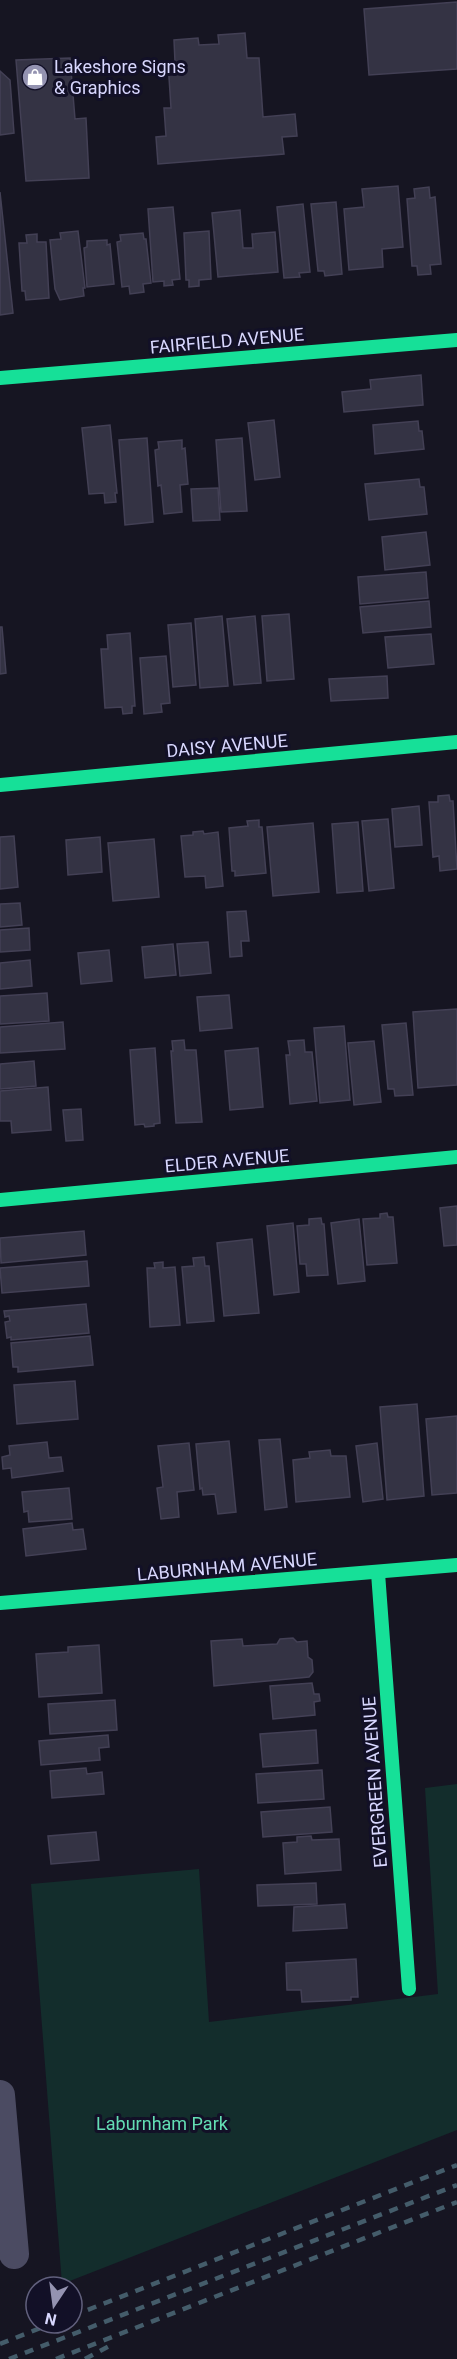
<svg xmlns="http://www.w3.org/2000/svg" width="457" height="2359" viewBox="0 0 457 2359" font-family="Roboto,sans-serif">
<rect width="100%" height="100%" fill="#161522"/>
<!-- green -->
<polygon fill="#132d2c" points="457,1784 457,2130 62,2284 31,1884 199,1869 209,2022 438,1994 425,1788"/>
<!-- building -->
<g fill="#343344" stroke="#434055" stroke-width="1.5">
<polygon points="457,2 457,69 369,75 364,9"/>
<polygon points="245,33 247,58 259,58 263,117 295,114 297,136 282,137 284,154 158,164 156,137 166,136 164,108 171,108 168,62 175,62 174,40 198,38 199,45 219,44 218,35"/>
<polygon points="70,58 75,119 86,118 89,178 26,181 16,60"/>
<polygon points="0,71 10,80 14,133 0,135"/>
<polygon points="398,186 403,247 382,249 383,267 349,270 344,209 364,207 362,189"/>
<polygon points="429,187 430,198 435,197 441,264 430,265 431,274 418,275 417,266 412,266 407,199 415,198 414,189"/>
<polygon points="0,192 13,313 0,315"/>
<polygon points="336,202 342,274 325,276 324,271 318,271 311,204"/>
<polygon points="303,204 310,272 299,273 300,277 284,278 277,207"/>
<polygon points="173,207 180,279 172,280 173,285 164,286 164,281 153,282 148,209"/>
<polygon points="240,210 243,248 253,248 252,234 275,232 278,272 218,277 212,213"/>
<polygon points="78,231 85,288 83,288 84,296 60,300 55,289 50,240 61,239 60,233"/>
<polygon points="209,231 211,279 199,280 199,286 189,287 189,280 186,280 184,233"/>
<polygon points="143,233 144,239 146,239 151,283 143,284 144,292 130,294 129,286 122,287 117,242 121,241 120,235"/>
<polygon points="37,234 37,242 46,242 49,298 26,300 25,291 22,291 19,243 27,243 26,235"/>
<polygon points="107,240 107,245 110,244 114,284 87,287 84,248 87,247 87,241"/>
<polygon points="421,375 423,405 344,412 342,392 371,389 370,380"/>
<polygon points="274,420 280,477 255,480 248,423"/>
<polygon points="418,421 419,431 422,431 424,449 375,454 373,425"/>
<polygon points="110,425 117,493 115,493 116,502 105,503 104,493 89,494 82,428"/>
<polygon points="147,438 153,522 125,525 119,440"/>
<polygon points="242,438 247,511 221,512 216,440"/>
<polygon points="182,440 182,449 185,448 188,484 180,485 182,512 164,514 161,485 158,486 155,450 159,449 158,442"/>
<polygon points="419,479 420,487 424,487 427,514 369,520 365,484"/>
<polygon points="218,488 220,520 193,521 191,489"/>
<polygon points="426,532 430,565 385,570 382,537"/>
<polygon points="426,572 428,598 360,604 358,577"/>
<polygon points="429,601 431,627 363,633 360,607"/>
<polygon points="289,614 294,679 267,681 262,616"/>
<polygon points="222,616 228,686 200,688 195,619"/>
<polygon points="255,616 261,683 234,685 227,619"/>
<polygon points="191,623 196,685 173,687 168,625"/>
<polygon points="0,627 2,627 6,673 0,674"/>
<polygon points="130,633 135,706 132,706 132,713 123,714 122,707 105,708 101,649 108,649 107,635"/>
<polygon points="431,634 434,664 388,668 385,637"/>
<polygon points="166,656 170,703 161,704 162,712 144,714 140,658"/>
<polygon points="387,676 388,698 331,701 329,679"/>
<polygon points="449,795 450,801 453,801 457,869 440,871 439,856 433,857 429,802 438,802 438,796"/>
<polygon points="419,806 422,845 395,847 392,809"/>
<polygon points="388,819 394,888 369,891 362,821"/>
<polygon points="259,820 259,827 262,827 266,873 235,876 235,871 232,871 229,828 248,826 247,821"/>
<polygon points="358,822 363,891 337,893 332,824"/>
<polygon points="313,823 319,892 273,896 267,827"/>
<polygon points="203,831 204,834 218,832 223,886 206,888 205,876 185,877 181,836 193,835 193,832"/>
<polygon points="14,836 18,887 0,889 0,837"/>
<polygon points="100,837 102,872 68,875 66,840"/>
<polygon points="154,839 159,897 113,901 108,843"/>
<polygon points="20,903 22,925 0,927 0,904"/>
<polygon points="246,911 249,941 241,941 242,956 230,957 227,912"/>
<polygon points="29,928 30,950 0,952 0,930"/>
<polygon points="208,942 211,973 180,976 177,944"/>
<polygon points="173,944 176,975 145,978 142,947"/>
<polygon points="109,950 112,981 81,984 78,953"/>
<polygon points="30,960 32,986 0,989 0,963"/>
<polygon points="47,993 49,1021 0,1024 0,996"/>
<polygon points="229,995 232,1028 200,1031 197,997"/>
<polygon points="457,1009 457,1085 418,1088 413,1012"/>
<polygon points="63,1022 65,1049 0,1053 0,1027"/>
<polygon points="406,1023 413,1095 395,1096 394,1089 388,1089 382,1025"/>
<polygon points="344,1026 350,1100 320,1103 314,1028"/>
<polygon points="184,1040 185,1050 196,1050 202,1122 176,1123 171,1051 173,1051 172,1041"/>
<polygon points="304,1040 305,1052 312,1052 317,1101 290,1104 286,1055 290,1055 288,1041"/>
<polygon points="374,1041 381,1102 354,1105 348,1043"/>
<polygon points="155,1048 160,1123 154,1124 154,1126 145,1127 144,1124 135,1125 130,1050"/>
<polygon points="258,1048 263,1107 230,1110 225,1051"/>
<polygon points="34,1061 36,1086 0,1089 0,1064"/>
<polygon points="48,1087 51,1130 12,1133 11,1121 0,1121 0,1091"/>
<polygon points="81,1109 83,1140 66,1141 63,1110"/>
<polygon points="457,1206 457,1245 444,1246 440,1208"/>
<polygon points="387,1213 388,1217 393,1217 397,1263 367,1265 363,1219 380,1218 380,1214"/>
<polygon points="321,1218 322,1224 324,1224 328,1275 307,1276 306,1264 300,1264 297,1226 309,1225 309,1219"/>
<polygon points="359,1219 365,1281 338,1284 331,1223"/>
<polygon points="293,1223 299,1292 274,1295 267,1226"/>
<polygon points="84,1231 86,1255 1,1263 0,1238"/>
<polygon points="252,1239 259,1313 224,1316 217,1243"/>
<polygon points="204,1257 205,1266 209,1266 214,1321 187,1323 182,1267 194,1266 193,1258"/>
<polygon points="87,1261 89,1286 2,1293 0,1268"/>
<polygon points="163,1262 163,1268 175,1267 180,1325 150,1327 147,1268 155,1268 154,1263"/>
<polygon points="86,1304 89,1333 11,1340 11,1337 7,1338 5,1322 10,1321 9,1316 5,1317 4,1311"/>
<polygon points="90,1336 93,1365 18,1372 18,1367 13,1367 11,1343"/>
<polygon points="75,1381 78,1419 17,1424 14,1385"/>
<polygon points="417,1404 424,1496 387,1500 380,1407"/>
<polygon points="457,1416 457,1493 432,1495 426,1419"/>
<polygon points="280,1439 287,1507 265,1510 259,1440"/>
<polygon points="229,1441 236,1512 218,1514 215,1494 203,1495 202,1488 200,1489 196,1444"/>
<polygon points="47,1442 49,1458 61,1457 63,1471 12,1478 11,1468 3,1469 2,1457 10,1455 9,1446"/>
<polygon points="189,1443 194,1490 177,1492 179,1517 161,1519 157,1488 163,1487 158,1446"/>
<polygon points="377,1443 383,1499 363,1502 356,1446"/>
<polygon points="330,1450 331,1456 346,1456 350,1497 296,1502 293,1460 310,1458 309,1452"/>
<polygon points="69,1488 72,1519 29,1522 28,1511 24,1512 22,1492"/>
<polygon points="72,1523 73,1530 83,1529 86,1549 26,1556 23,1529"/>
<polygon points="293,1638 297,1642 307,1641 308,1657 312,1660 313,1672 309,1677 214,1686 211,1641 242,1639 243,1646 277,1644 280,1639"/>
<polygon points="99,1645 102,1693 39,1697 36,1654 68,1652 68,1647"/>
<polygon points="312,1683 314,1694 319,1694 320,1701 314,1702 315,1715 273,1719 270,1686"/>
<polygon points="115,1700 117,1730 50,1734 48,1704"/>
<polygon points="316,1730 318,1763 263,1767 260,1734"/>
<polygon points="108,1735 109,1747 99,1748 100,1760 41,1765 39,1741"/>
<polygon points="86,1768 87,1774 102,1772 104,1794 52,1798 50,1771"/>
<polygon points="322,1770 324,1799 258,1803 256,1774"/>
<polygon points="330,1807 332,1832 263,1837 261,1812"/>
<polygon points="96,1832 99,1860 51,1864 48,1836"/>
<polygon points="311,1836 312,1840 339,1839 341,1870 285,1874 283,1843 297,1842 297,1837"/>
<polygon points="316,1883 317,1904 258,1906 257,1885"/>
<polygon points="345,1904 347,1928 293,1931 294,1907"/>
<polygon points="356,1959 358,1997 351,1997 351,2000 302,2002 301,1990 287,1990 286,1963"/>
</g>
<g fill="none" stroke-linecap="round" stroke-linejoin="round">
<!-- street -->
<polyline stroke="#4b4b62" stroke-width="30" points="0,2095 14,2254"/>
<!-- fast -->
<g stroke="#16e098" stroke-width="14">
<polyline points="0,378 457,340"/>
<polyline points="0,785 457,742"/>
<polyline points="0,1200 457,1157"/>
<polyline points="378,1573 409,1989"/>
<polyline points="0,1603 457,1565"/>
</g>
<!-- rail -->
<g stroke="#445c6a" stroke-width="4.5" stroke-dasharray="9 8" stroke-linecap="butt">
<polyline points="72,2316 457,2165"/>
<polyline points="0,2344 53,2323"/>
<polyline points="9,2359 457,2185"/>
<polyline points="56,2359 457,2202"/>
<polyline points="85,2359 113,2344"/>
</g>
</g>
<!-- icons -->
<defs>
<g id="shop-disc" transform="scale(1.35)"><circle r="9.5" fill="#9493b1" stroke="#121027"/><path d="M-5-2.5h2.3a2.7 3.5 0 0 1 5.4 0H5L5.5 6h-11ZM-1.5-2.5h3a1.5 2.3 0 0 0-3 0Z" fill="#fff"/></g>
</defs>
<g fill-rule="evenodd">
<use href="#shop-disc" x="35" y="77"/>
</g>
<g text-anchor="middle" stroke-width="6" stroke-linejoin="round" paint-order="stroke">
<!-- poi labels -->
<g font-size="18" fill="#d8d7fe" stroke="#121027" text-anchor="start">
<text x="54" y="73">Lakeshore Signs<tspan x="54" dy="21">&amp; Graphics</tspan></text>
</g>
<!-- street labels -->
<g font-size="18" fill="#d8d7fe" stroke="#121027">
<text transform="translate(227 341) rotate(-5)" y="6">FAIRFIELD AVENUE</text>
<text transform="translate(227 746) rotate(-5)" y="6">DAISY AVENUE</text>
<text transform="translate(227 1161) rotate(-5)" y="6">ELDER AVENUE</text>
<text transform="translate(227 1567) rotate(-5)" y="6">LABURNHAM AVENUE</text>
<text transform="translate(375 1782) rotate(-94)" y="6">EVERGREEN AVENUE</text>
</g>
<!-- park labels -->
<g font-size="18" fill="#63deb4" stroke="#121027">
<text x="162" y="2130">Laburnham Park</text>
</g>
</g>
<!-- north arrow -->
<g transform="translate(54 2305) rotate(193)"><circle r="28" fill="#121027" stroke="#61607d" stroke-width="1.5"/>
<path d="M0-4.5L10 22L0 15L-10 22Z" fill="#9493b1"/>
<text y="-9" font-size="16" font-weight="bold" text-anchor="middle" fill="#d8d7fe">N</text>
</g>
</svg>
